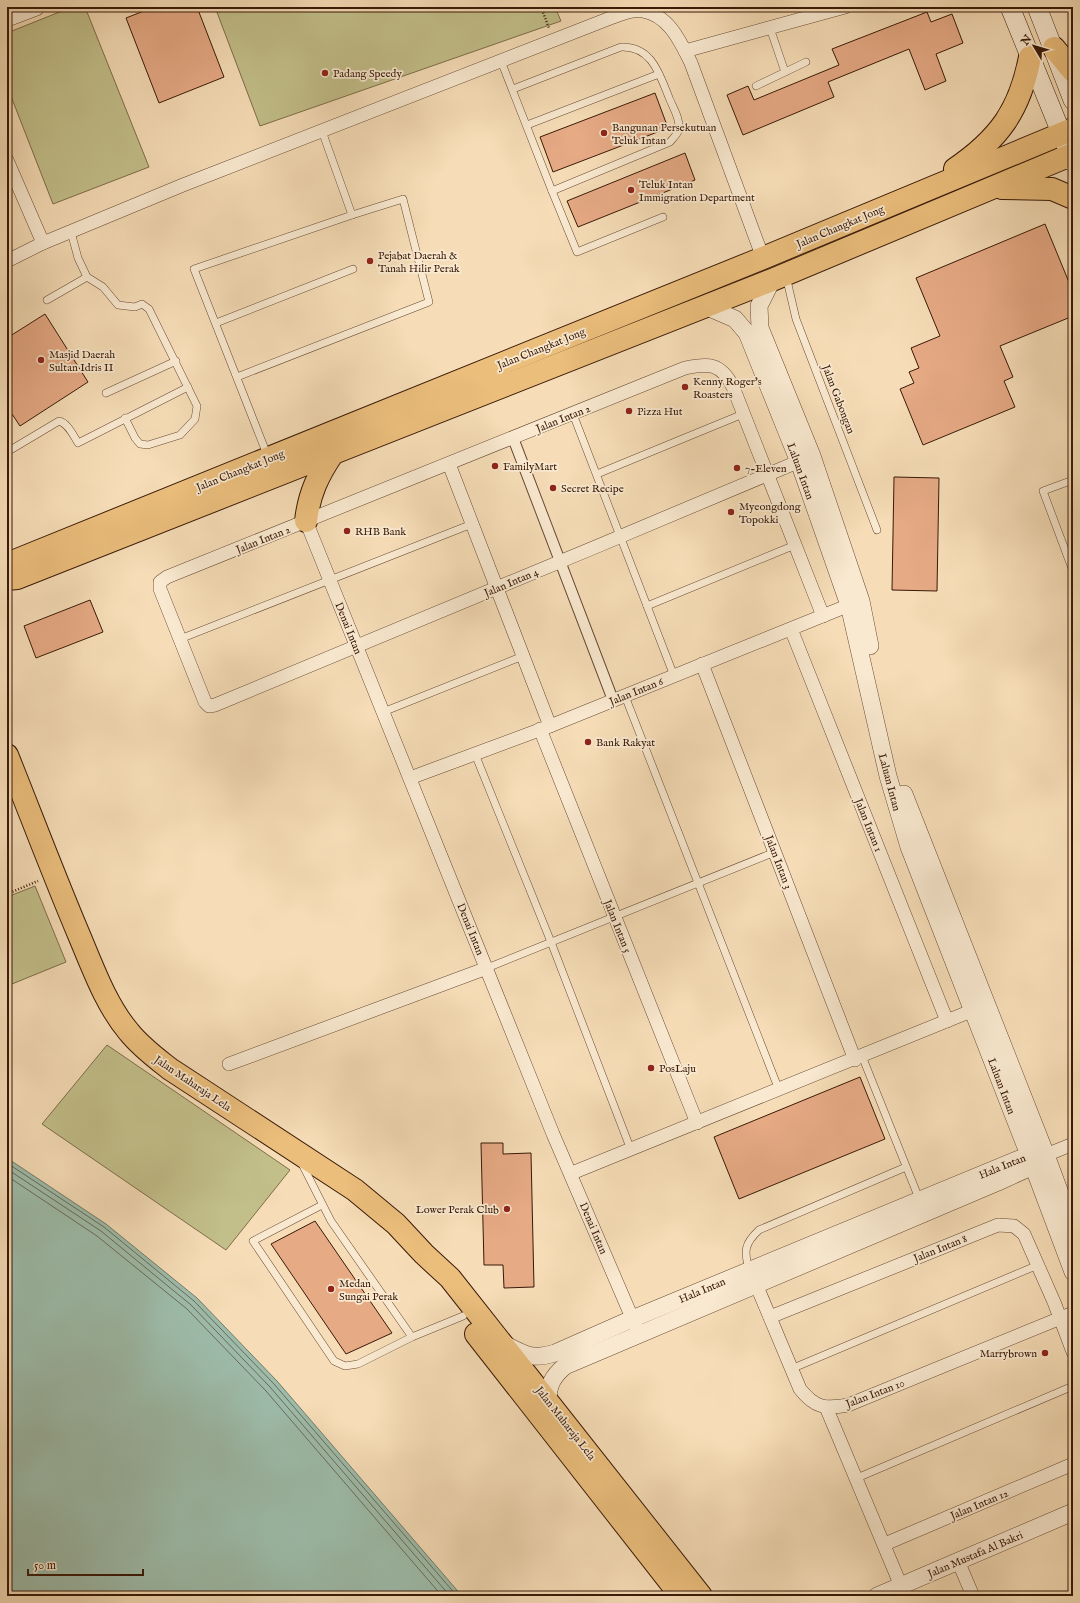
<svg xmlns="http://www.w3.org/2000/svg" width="1080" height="1603" viewBox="0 0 1080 1603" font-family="'IM FELL English',serif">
<rect width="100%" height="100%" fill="#f6ddb7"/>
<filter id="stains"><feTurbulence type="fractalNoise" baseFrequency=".005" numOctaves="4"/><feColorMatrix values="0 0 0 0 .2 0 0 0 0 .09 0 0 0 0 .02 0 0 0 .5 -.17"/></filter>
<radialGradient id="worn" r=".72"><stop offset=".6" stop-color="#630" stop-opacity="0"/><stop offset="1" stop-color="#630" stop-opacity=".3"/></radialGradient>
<!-- green -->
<g fill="#c2bf8a" stroke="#7e6c49">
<polygon points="72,7 85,7 149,167 53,204 7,86 7,33"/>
<polygon points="215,7 555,7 561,21 260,126"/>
<polygon points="35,886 66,962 7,986 7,897"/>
<polygon points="107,1045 290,1170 226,1250 42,1124"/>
</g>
<!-- water -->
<polygon fill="#9dbcaa" stroke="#757b69" points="7,1158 106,1224 197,1298 277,1381 462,1596 7,1596"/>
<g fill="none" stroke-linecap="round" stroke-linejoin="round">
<!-- shore -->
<g stroke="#6b6a59" stroke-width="1">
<polyline points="7,1163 104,1227 194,1301 274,1384 457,1596"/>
<polyline points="7,1169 101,1231 191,1305 270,1387 450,1596"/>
<polyline points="7,1176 97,1236 187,1309 266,1391 442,1596"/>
</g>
</g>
<!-- building -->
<g fill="#e6aa85" stroke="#391908">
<polygon points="154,7 197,7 224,77 159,103 126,18"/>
<polygon points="927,12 931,22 952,14 963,43 936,54 946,81 925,90 909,49 828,82 834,97 743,135 727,95 748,86 754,100 839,65 832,49"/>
<polygon points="655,93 668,128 553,172 540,137"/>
<polygon points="685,153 695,180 578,227 567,201"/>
<polygon points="1045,224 1073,292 1073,316 1000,346 1013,377 1004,381 1015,407 923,445 900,389 914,383 909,372 919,368 911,348 940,336 916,278"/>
<polygon points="45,314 88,382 20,426 12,414 7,417 7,338"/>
<polygon points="894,477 939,478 937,591 892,590"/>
<polygon points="90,600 103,632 36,658 24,626"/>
<polygon points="860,1077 885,1139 739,1199 714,1137"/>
<polygon points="481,1143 503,1143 503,1154 531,1153 534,1287 504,1288 503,1265 484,1265"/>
<polygon points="315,1221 392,1333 346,1354 271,1244"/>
</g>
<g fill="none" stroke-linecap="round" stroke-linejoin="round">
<!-- service casing -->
<g stroke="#684a34" stroke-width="8">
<g id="service">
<polyline points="770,28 785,72"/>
<path d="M501 61 552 191 670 142C673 138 678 134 679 129 680 119 674 109 670 100 660 76 653 46 621 47L513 89"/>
<polyline points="756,86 806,62"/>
<polyline points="527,125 659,74"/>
<polyline points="552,191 577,252 663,217"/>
<polyline points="71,232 78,258 87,277 103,287 118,305 135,307 142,304 149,309 197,406 195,419 180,435 148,445 140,444 135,438 125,418"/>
<polyline points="786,276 796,319 877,530"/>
<polyline points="47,300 87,277"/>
<polyline points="216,323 353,269"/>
<polyline points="237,377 429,302 403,199 352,215"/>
<polyline points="106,393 176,361"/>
<polyline points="573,414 674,676"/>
<path d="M7 452 59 421C68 423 73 435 78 443L188 387"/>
<polyline points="268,457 194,269 352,215 322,131"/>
<polyline points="597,474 743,414"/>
<polyline points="1073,480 1043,491 1073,571"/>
<polyline points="647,606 795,545"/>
<polyline points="180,639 472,524"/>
<polyline points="625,696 779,1090"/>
<polyline points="383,712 523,656"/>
<polyline points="475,754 551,942 631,1150"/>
<polyline points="487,968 775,852"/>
<polyline points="862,1056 920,1201"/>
<polyline points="301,1162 331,1221 412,1337 463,1316"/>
<polyline points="322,1205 253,1241 334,1361 345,1366 358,1364 412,1337"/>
<path d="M749 1270C744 1251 744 1244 759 1230L906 1167"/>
<polyline points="791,1369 1038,1265"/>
<polyline points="857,1478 1073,1386"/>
</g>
</g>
<!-- pedestrian casing -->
<g stroke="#684a34" stroke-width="12">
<polyline id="pedestrian" points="513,438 613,700"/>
</g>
<!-- minor casing -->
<g stroke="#684a34" stroke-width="14">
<g id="minor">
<polyline points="685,51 845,7"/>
<polyline points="7,160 43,243"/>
<path d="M7 261 43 243 183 185 613 17C622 14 633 9 643 11 669 15 681 43 691 63L763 258"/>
<path d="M807 458C610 541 412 624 215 705L209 706 205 702 160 589V582L167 577 685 368C709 363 721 363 733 387L823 616"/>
<polyline points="449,464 550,726"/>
<polyline points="306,521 553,1134 636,1327"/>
<polyline points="791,629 947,1021"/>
<polyline points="702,664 855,1060"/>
<polyline points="540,729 697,1123"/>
<polyline points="410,778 550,726 857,602"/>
<polyline points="229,1064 487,968"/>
<polyline points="1046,1155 1073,1144"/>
<polyline points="572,1173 981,1007"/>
<path d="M753 1277 800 1389C815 1408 825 1409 848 1405L1073 1313"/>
<polyline points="770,1317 998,1225 1014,1226 1024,1234 1054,1302 1073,1352"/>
<polyline points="826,1407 901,1586"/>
<polyline points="885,1544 1073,1464"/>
<polyline points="958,1561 973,1596"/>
</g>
</g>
<!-- tertiary casing -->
<g stroke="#684a34" stroke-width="18">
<g id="tertiary">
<polyline points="7,18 36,7"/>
<polyline points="772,280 759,306 760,328 812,456 861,601 870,646"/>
<polyline points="705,306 735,319 747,333 799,462 849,605 888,776 909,847 1029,1155 1073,1272"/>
<polyline points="904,794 1046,1155 1073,1228"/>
<path d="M504 1344C525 1355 532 1360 555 1353L632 1319 1029 1155H1040"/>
<path d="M548 1400C548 1385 553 1376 565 1366L998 1182 1033 1166 1040 1160"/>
<polyline points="877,1596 1073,1512"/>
</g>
</g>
<!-- secondary casing -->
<g stroke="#391908" stroke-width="20">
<g id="secondary">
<polyline points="1010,7 1073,162"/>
<polyline points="1037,7 1073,100"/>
</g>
</g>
<!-- trunk casing -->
<g stroke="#391908" stroke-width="24">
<g id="trunk">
<polyline points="1054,48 1073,71"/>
<path d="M955 169C999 139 1020 110 1030 57"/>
<polyline points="1002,188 1052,189 1073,198"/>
<path d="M306 521C309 494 318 475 333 453"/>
<polyline points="7,564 763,258 1073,129"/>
<polyline points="7,579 17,578 772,280 1073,154"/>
<path d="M7 755C31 815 54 876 79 935 93 968 106 1005 129 1032 141 1047 156 1058 170 1069L355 1190 396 1224 424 1254 450 1278 701 1596"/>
<polyline points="476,1334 681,1596"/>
</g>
</g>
<!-- path -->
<g stroke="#391908" stroke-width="2.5" stroke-dasharray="1 2" stroke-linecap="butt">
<polyline points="541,7 549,28"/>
<polyline points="7,894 38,881"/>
</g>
<!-- service -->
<use href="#service" stroke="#f9e9d0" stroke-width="7"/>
<!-- pedestrian -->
<use href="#pedestrian" stroke="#f9e9d0" stroke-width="10"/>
<!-- minor -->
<use href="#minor" stroke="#f9e9d0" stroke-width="13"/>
<!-- tertiary -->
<use href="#tertiary" stroke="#f9e9d0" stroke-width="17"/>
<!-- secondary -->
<use href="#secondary" stroke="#f9e9d0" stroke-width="19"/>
<!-- trunk -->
<use href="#trunk" stroke="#ebbe7c" stroke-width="22"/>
</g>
<!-- markers -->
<g fill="#8f2418" stroke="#f9e9d0" stroke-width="1.5">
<circle cx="325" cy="73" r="4"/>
<circle cx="604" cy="133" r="4"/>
<circle cx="631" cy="190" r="4"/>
<circle cx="370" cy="261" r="4"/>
<circle cx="41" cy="360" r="4"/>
<circle cx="685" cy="387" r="4"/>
<circle cx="629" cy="411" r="4"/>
<circle cx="495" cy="466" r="4"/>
<circle cx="737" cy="468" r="4"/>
<circle cx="553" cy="488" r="4"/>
<circle cx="731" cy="512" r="4"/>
<circle cx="347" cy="531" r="4"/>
<circle cx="588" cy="742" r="4"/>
<circle cx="651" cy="1068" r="4"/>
<circle cx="507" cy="1209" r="4"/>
<circle cx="331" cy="1289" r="4"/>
<circle cx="1045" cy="1353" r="4"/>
</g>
<g text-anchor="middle" stroke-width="3.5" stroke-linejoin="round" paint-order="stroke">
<!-- poi labels -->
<g font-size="11" fill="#391908" stroke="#f9e9d0" text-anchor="start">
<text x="333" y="77">Padang Speedy</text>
<text x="612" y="131">Bangunan Persekutuan<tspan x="612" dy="13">Teluk Intan</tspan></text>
<text x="639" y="188">Teluk Intan<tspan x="639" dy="13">Immigration Department</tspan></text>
<text x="378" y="259">Pejabat Daerah &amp;<tspan x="378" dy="13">Tanah Hilir Perak</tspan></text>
<text x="49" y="358">Masjid Daerah<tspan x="49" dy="13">Sultan Idris II</tspan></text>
<text x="693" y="385">Kenny Roger's<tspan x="693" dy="13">Roasters</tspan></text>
<text x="637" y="415">Pizza Hut</text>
<text x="503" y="470">FamilyMart</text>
<text x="745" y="472">7-Eleven</text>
<text x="561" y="492">Secret Recipe</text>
<text x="739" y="510">Myeongdong<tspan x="739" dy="13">Topokki</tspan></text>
<text x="355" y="535">RHB Bank</text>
<text x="596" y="746">Bank Rakyat</text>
<text x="659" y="1072">PosLaju</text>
<text x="499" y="1213" text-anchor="end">Lower Perak Club</text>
<text x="339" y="1287">Medan<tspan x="339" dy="13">Sungai Perak</tspan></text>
<text x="1037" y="1357" text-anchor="end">Marrybrown</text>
</g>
<!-- street labels -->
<g font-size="11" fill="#391908" stroke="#f9e9d0">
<text transform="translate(840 226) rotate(-23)" y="4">Jalan Changkat Jong</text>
<text transform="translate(541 348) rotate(-22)" y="4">Jalan Changkat Jong</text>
<text transform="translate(839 399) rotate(69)" y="4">Jalan Gabongan</text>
<text transform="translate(563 418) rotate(-22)" y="4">Jalan Intan 2</text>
<text transform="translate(240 470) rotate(-22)" y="4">Jalan Changkat Jong</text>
<text transform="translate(801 471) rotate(70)" y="4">Laluan Intan</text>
<text transform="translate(263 539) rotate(-22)" y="4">Jalan Intan 2</text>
<text transform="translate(511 582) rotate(-23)" y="4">Jalan Intan 4</text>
<text transform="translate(349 628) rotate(68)" y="4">Denai Intan</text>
<text transform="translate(636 691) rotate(-22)" y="4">Jalan Intan 6</text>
<text transform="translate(890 782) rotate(75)" y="4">Laluan Intan</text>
<text transform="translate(869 825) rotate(68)" y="4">Jalan Intan 1</text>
<text transform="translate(779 862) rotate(69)" y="4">Jalan Intan 3</text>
<text transform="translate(618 926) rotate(68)" y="4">Jalan Intan 5</text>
<text transform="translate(471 929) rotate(68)" y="4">Denai Intan</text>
<text transform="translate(193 1083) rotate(34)" y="4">Jalan Maharaja Lela</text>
<text transform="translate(1002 1086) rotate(69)" y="4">Laluan Intan</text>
<text transform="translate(1002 1166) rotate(-22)" y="4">Hala Intan</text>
<text transform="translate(594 1228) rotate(67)" y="4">Denai Intan</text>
<text transform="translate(940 1248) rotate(-22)" y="4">Jalan Intan 8</text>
<text transform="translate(702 1290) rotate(-23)" y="4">Hala Intan</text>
<text transform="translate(875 1393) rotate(-21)" y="4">Jalan Intan 10</text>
<text transform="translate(566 1423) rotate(52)" y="4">Jalan Maharaja Lela</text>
<text transform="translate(979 1504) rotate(-23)" y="4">Jalan Intan 12</text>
<text transform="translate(975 1554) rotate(-23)" y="4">Jalan Mustafa Al Bakri</text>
</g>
</g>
<!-- margin -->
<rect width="1080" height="1603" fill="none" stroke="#f6ddb7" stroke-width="24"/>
<rect x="8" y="8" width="1064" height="1587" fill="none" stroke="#391908" stroke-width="2"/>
<rect x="12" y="12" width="1056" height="1579" fill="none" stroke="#391908"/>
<!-- north arrow -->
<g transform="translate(1034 46) rotate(308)" stroke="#f9e9d0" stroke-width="3" paint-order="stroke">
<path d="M0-3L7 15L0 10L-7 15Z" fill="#391908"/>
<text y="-6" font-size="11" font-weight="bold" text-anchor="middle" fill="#391908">N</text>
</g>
<!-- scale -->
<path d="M28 1569v6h115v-6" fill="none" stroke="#391908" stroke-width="2"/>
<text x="34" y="1569" font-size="12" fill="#391908" stroke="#f9e9d0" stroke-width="3" paint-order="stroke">50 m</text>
<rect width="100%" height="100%" filter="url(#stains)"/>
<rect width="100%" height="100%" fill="url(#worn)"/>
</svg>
